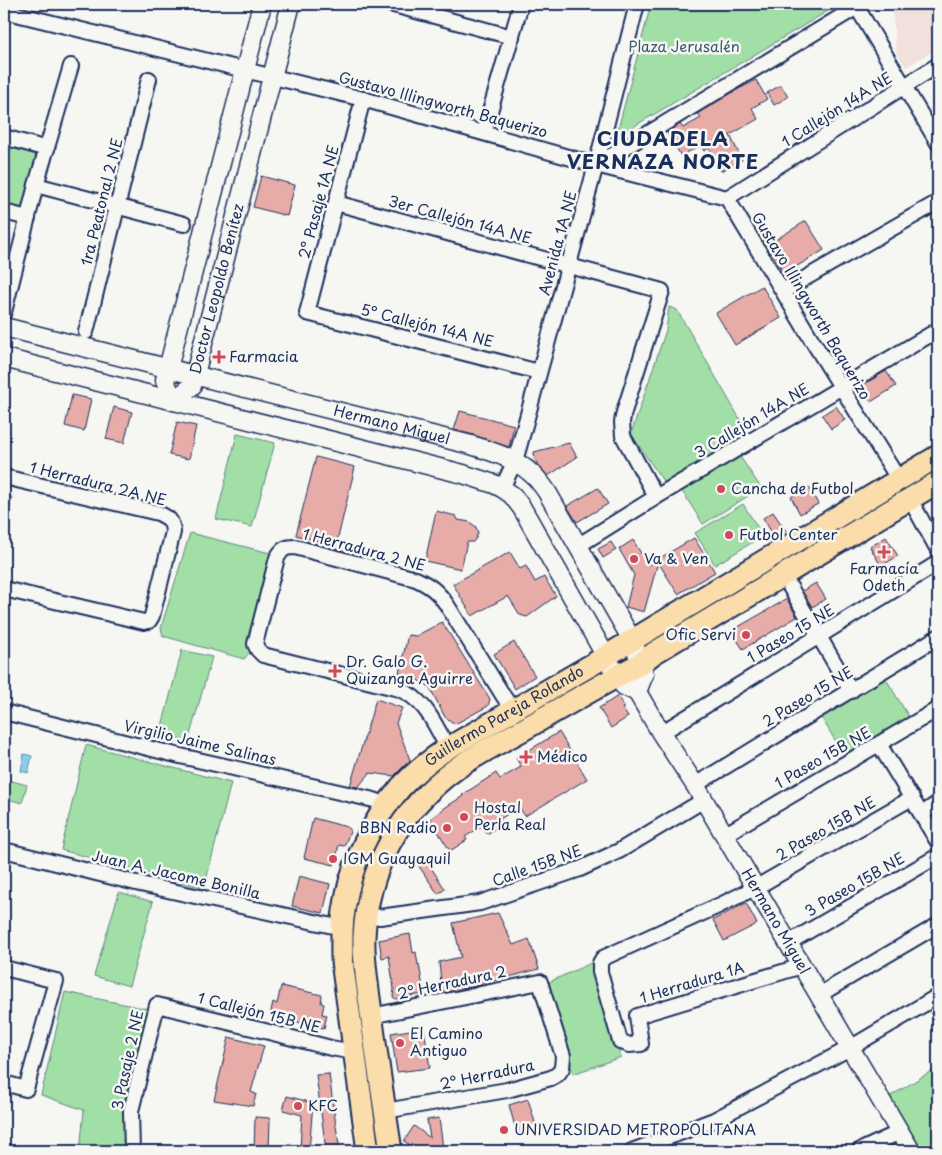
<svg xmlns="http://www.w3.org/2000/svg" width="942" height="1155" viewBox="0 0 942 1155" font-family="'Playpen Sans',sans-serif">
<rect width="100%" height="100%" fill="#f6f6f2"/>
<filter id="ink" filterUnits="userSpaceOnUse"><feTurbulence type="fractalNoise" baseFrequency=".02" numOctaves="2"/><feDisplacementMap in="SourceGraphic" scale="10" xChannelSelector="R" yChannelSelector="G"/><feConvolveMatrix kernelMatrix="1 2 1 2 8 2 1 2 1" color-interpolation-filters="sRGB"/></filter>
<g filter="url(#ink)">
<!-- built -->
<polygon fill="#f2e0dc" points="892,4 938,4 938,48 906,67 896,51"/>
<!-- green -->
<g fill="#a1dfa6" stroke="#5e8782">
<polygon points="651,4 837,4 838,5 616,137"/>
<polygon points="4,143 40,152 27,218 4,213"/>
<polygon points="669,307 677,310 748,433 665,484 631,434 666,330"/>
<polygon points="237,434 275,443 252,527 216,519"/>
<polygon points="739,455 761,488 703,524 682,491"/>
<polygon points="4,495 12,497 4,533"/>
<polygon points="743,504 763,536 715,565 695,533"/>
<polygon points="190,533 274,554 250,652 244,659 163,636 161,628"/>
<polygon points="182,650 212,657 188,742 160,734"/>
<polygon points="883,674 912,722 847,760 818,712"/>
<polygon points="86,745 231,783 204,888 61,850"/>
<polygon points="4,779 27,785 22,803 4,798"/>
<polygon points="119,892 153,902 129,986 94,976"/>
<polygon points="591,963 621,1057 573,1074 549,982"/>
<polygon points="65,992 148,1009 125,1109 127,1151 80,1151 84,1110 41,1095"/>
<polygon points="938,1067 938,1151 923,1151 889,1097"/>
</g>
<!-- water -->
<polygon fill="#8bccec" stroke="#5e8db3" points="24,754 32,756 28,773 21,771"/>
<!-- building -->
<g fill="#e7aca8" stroke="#1b2f5e">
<polygon points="756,80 767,99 752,108 758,119 730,135 742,160 721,171 709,148 704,151 701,145 681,156 667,132 680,124 683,128 701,118 698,113 733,92"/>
<polygon points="781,85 788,97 774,105 767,93"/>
<polygon points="261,176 295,185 287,216 253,207"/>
<polygon points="806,221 824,250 784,274 767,245"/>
<polygon points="762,286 781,318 735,345 716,313"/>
<polygon points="886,371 896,386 871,402 861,386"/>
<polygon points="72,395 91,399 84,431 65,426"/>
<polygon points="836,406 845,420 831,429 822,415"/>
<polygon points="114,407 132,412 124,443 106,439"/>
<polygon points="460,411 514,425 509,447 474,435 454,430"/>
<polygon points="177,422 196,426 189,459 169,455"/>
<polygon points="569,443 577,457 548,476 538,465 535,460 534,452"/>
<polygon points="316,457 355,467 336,546 296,535"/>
<polygon points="809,487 818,504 800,514 791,497"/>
<polygon points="598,488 608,504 577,522 567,506"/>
<polygon points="436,511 456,516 458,520 470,522 476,527 478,533 476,538 473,542 467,542 461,569 425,561"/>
<polygon points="773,512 786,531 775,538 763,518"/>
<polygon points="886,537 898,556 881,566 870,547"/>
<polygon points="694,538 715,572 678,594 658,562 644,612 626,607 634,575 619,549 633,540 648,565"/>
<polygon points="611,542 616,550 603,558 598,549"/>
<polygon points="510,552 520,569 526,566 535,582 544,577 556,596 527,617 520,615 508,596 472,616 453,584"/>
<polygon points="816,583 826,599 812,607 802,591"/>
<polygon points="787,599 797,617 743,649 731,631"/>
<polygon points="442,622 490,699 488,706 455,724 445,717 430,688 426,684 399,673 408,635 416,636"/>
<polygon points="514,642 535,676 515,689 494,654"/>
<polygon points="618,696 624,707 622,708 628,717 611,728 599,708"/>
<polygon points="376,699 402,708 396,723 410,760 394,776 370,773 358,787 350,786"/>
<polygon points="559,732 587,779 525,816 519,807 500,819 502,824 487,834 482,826 465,837 467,840 450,851 430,819 446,807 463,796 462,795 496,773 500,779 521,767 516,758"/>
<polygon points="313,818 347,827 350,829 350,832 344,846 339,845 334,865 304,858"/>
<polygon points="422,854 445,889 438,894 418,865"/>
<polygon points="299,876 330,884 323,913 292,906"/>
<polygon points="746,903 757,924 724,941 713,920"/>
<polygon points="498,913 513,945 529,939 539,969 467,988 442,993 439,962 461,957 453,923"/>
<polygon points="410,934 413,953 416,952 418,965 419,964 424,994 403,997 399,999 396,999 393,997 394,989 389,956 382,958 379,940"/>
<polygon points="281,986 322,995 321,1003 324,1004 322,1014 327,1015 324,1028 270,1016 273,1002 277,1004"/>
<polygon points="424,1028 430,1068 397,1072 391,1033"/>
<polygon points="229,1037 264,1046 251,1092 256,1094 253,1106 214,1100"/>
<polygon points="329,1074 336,1126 340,1151 326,1151 320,1105 316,1075"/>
<polygon points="287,1096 313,1103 309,1151 300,1151 302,1115 283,1110"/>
<polygon points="528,1099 537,1129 517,1134 509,1105"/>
<polygon points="255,1117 270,1118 269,1151 254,1151"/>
<polygon points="439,1118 443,1148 447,1151 418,1151 404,1141 414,1126 430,1138 427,1120"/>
</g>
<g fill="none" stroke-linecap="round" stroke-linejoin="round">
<!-- minor casing -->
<g stroke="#1b2f5e" stroke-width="18">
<g id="minor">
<polyline points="390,4 512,37"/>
<polyline points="855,4 938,143"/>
<polyline points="4,11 363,99 596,165 727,198 810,337 899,480"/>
<polyline points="363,99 307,313 539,372"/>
<polyline points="484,132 521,4"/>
<polyline points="4,137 47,149"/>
<polyline points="596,165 857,7"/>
<polyline points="36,185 184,224"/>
<polyline points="727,198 938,65"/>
<polyline points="336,203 662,291 624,412 622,422 623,436 656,497"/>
<polyline points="4,212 28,218"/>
<polyline points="783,291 938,202"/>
<polyline points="4,312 36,185 71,66"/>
<polyline points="86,332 149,79"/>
<path d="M4 477 158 513C169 518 172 520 173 532L152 616 149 621 144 622 4 589"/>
<polyline points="502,488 515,461 519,447 596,165 637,4"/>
<polyline points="910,499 938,550"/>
<polyline points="584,542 656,497 938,330"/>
<polyline points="783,575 851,691"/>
<polyline points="4,712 176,755 374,800 388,805"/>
<polyline points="661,733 938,563"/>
<polyline points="879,744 938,842"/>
<path d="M448 748C434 724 426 700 399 689L263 655 258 650 255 644 277 558C282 549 285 547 295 547L416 579C431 586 438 592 447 605L504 697 513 710"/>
<polyline points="695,785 938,637"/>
<polyline points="922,814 938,803"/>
<polyline points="724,835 938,709"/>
<polyline points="4,850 140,884 342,928"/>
<polyline points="366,915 380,917 480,903 580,869 619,851 704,800"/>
<polyline points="788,943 938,856"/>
<polyline points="802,966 637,1016 641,1044 629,1045 620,1041 600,972 600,963 603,958 718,906 755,888 912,798"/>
<polyline points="4,968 56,981 26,1089 4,1083"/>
<polyline points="819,996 829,989 938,925"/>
<polyline points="371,1016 540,982 563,1056 562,1068 558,1074 551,1078 507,1090 385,1111"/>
<polyline points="132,1151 131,1111 157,1005 273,1033 331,1048 354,1052"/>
<polyline points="632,1151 714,1120 850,1048 938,996"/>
<polyline points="859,1151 900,1132"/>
</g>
</g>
<!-- tertiary casing -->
<g stroke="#1b2f5e" stroke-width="21">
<g id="tertiary">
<path id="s1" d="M262 4 165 380 173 401 192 386 291 4"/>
<path id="s2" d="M4 327 471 445C493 452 515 458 532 474 538 479 543 486 547 492L632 640 641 663 644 674 637 692 624 686 617 676 522 508 512 495 502 488 494 484 463 474 4 358"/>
<path id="s3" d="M637 692 661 733 695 785 911 1151"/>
</g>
</g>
<!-- primary casing -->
<g stroke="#1b2f5e" stroke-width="25">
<g id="primary">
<path id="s4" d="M368 1151 342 961C342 944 341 927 344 911 350 865 371 822 401 787 415 772 431 759 448 748L593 664 938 456"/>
<path d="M391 1151C384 1105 377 1059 371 1013 368 988 363 962 364 937 367 868 401 808 457 768 479 753 503 741 526 728 564 706 603 684 641 663L654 653 938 482"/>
</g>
</g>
<!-- minor -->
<use href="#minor" stroke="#f6f6f2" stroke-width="14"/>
<!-- tertiary -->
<use href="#tertiary" stroke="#f6f6f2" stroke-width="18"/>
<!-- primary -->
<use href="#primary" stroke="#faddab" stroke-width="21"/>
</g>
</g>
<!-- markers -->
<g fill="#d1495b" stroke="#f6f6f2" stroke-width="2">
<path d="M216.5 349.5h5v5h5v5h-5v5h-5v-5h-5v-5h5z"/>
<circle cx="721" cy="489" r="5"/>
<circle cx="729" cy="535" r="5"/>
<path d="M881.5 544.5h5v5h5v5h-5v5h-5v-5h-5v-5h5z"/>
<circle cx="634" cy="559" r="5"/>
<circle cx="746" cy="635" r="5"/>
<path d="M332.5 663.5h5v5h5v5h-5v5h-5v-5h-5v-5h5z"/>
<path d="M523.5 749.5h5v5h5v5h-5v5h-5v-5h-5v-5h5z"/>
<circle cx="464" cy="817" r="5"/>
<circle cx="447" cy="828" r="5"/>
<circle cx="333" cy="859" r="5"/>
<circle cx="400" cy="1043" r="5"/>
<circle cx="298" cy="1106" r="5"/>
<circle cx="504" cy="1130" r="5"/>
</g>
<g text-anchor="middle" stroke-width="5" stroke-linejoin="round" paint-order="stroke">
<!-- park labels -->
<g font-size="15" fill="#3c5b70" stroke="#f6f6f2">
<text x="684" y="52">Plaza Jerusalén</text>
</g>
<!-- street labels -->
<g font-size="15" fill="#1b2f5e" stroke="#f6f6f2">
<text transform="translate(443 105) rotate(15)" y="5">Gustavo Illingworth Baquerizo</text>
<text transform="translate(837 110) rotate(-32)" y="5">1 Callejón 14A NE</text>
<text transform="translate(102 202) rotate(-76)" y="5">1ra Peatonal 2 NE</text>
<text transform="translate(319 202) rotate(-75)" y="5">2° Pasaje 1A NE</text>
<text transform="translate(460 220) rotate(15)" y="5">3er Callejón 14A NE</text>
<text transform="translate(558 243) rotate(-75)" y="5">Avenida 1A NE</text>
<text dy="5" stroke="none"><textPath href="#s1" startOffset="535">Doctor Leopoldo Benítez</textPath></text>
<text transform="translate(811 306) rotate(59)" y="5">Gustavo Illingworth Baquerizo</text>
<text transform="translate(427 326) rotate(14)" y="5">5° Callejón 14A NE</text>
<text transform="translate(752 421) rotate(-31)" y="5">3 Callejón 14A NE</text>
<text dy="5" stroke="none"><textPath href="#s2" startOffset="400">Hermano Miguel</textPath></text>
<text transform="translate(98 484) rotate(14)" y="5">1 Herradura 2A NE</text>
<text transform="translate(364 550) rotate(15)" y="5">1 Herradura 2 NE</text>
<text transform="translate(791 634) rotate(-31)" y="5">1 Paseo 15 NE</text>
<text transform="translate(808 697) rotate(-31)" y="5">2 Paseo 15 NE</text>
<text dy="5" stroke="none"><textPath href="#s4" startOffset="506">Guillermo Pareja Rolando</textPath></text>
<text transform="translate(200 743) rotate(13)" y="5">Virgilio Jaime Salinas</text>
<text transform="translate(823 758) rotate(-30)" y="5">1 Paseo 15B NE</text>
<text transform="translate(826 829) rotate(-30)" y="5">2 Paseo 15B NE</text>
<text transform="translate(537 866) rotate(-20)" y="5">Calle 15B NE</text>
<text transform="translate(176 875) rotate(13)" y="5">Juan A. Jacome Bonilla</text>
<text transform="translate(855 885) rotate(-30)" y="5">3 Paseo 15B NE</text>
<text dy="5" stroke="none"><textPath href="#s3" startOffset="268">Hermano Miguel</textPath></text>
<text transform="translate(452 983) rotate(-12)" y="5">2° Herradura 2</text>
<text transform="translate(692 983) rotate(-17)" y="5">1 Herradura 1A</text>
<text transform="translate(259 1013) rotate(14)" y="5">1 Callejón 15B NE</text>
<text transform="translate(128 1060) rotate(-78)" y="5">3 Pasaje 2 NE</text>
<text transform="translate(487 1075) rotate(-12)" y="5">2° Herradura</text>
</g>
<!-- poi labels -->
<g font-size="15" fill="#1b2f5e" stroke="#f6f6f2" text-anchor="start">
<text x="229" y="362">Farmacia</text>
<text x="731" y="494">Cancha de Futbol</text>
<text x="739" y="540">Futbol Center</text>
<text x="644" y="564">Va &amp; Ven</text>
<text x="884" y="574" text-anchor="middle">Farmacía<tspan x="884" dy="17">Odeth</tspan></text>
<text x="736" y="640" text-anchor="end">Ofic Servi</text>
<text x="346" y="667">Dr. Galo G.<tspan x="346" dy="17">Quizanga Aguirre</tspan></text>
<text x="537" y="762">Médico</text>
<text x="474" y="813">Hostal<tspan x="474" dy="17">Perla Real</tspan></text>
<text x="437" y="833" text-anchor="end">BBN Radio</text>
<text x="343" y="864">IGM Guayaquil</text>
<text x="410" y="1039">El Camino<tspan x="410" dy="17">Antiguo</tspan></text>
<text x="308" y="1111">KFC</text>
<text x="514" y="1135">UNIVERSIDAD METROPOLITANA</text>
</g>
<!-- district labels -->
<g font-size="20" font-weight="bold" letter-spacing="1" fill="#1b2f5e" stroke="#f6f6f2">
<text x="663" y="146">CIUDADELA<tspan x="663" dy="23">VERNAZA NORTE</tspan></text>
</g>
</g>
<!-- margin -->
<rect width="942" height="1155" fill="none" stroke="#f6f6f2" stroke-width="20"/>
<rect x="10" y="10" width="922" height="1135" fill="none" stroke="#1b2f5e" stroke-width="2" filter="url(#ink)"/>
</svg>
